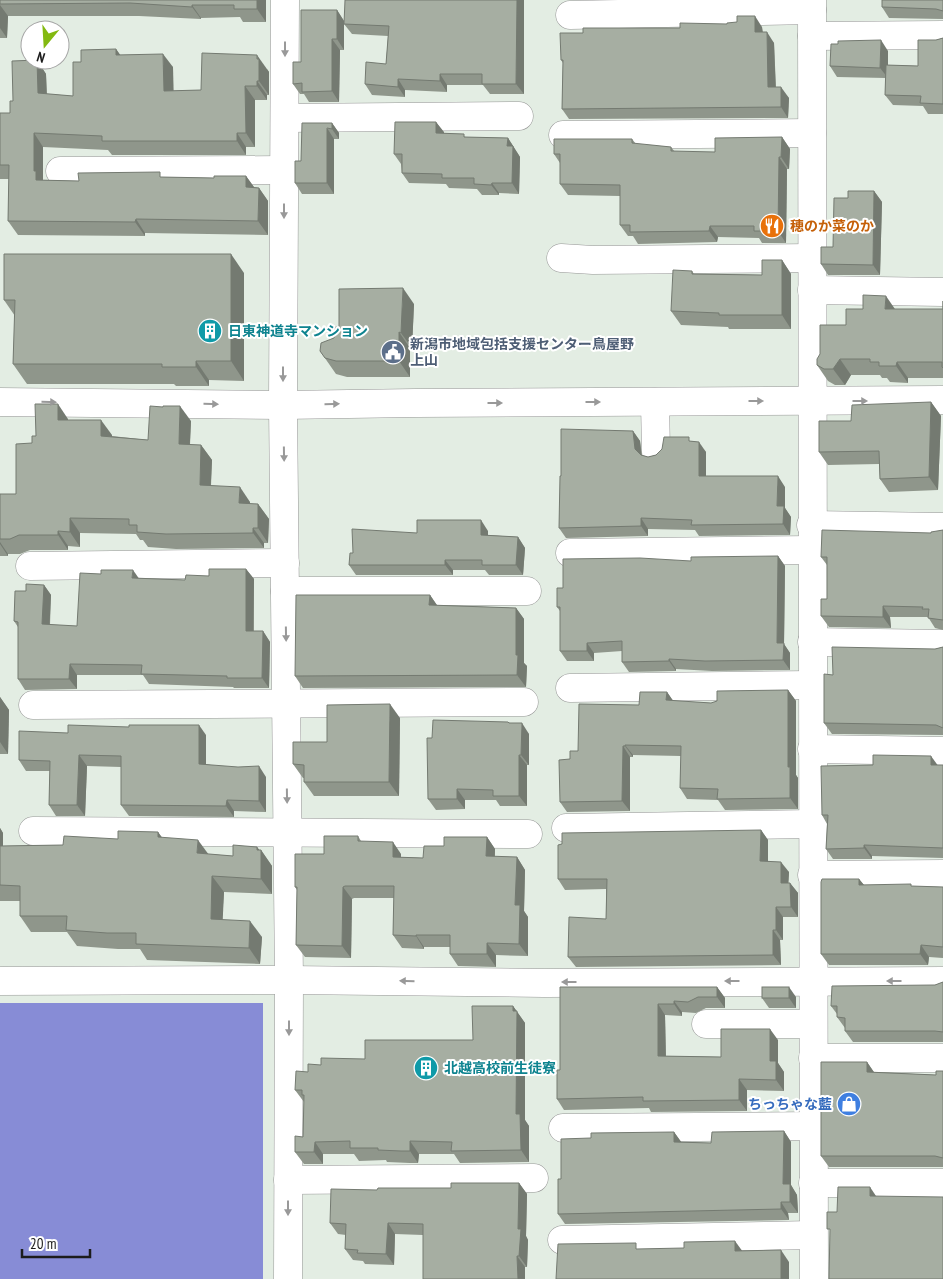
<svg xmlns="http://www.w3.org/2000/svg" width="943" height="1279" viewBox="0 0 943 1279" font-family="'PT Sans Narrow','Noto Sans JP',sans-serif">
<rect width="100%" height="100%" fill="#e3ede3"/>
<!-- pitch -->
<rect fill="#878cd6" x="0" y="1003" width="263" height="276"/>
<g fill="none" stroke-linecap="round" stroke-linejoin="round">
<!-- minor casing -->
<g stroke="#969696" stroke-width="29">
<g id="minor">
<polyline points="285,0 283,405 289,980 288,1279"/>
<polyline points="812,0 814,1279"/>
<polyline points="570,15 812,10"/>
<polyline points="812,36 943,35"/>
<polyline points="285,118 519,116"/>
<polyline points="563,135 812,133"/>
<polyline points="60,171 284,170"/>
<polyline points="561,258 593,260 812,258"/>
<polyline points="812,290 943,292"/>
<polyline points="0,402 283,405 415,403 943,400"/>
<polyline points="655,402 656,452"/>
<polyline points="811,525 943,527"/>
<polyline points="570,553 812,550"/>
<polyline points="30,566 285,563"/>
<polyline points="285,591 527,591"/>
<polyline points="812,642 943,644"/>
<polyline points="570,688 812,685"/>
<polyline points="33,705 524,702"/>
<polyline points="812,749 943,751"/>
<polyline points="566,828 812,824"/>
<polyline points="33,831 528,834"/>
<polyline points="812,875 943,874"/>
<polyline points="0,981 289,980 544,983 943,981"/>
<polyline points="706,1024 813,1024"/>
<polyline points="813,1058 943,1058"/>
<polyline points="563,1128 813,1126"/>
<polyline points="288,1180 534,1178"/>
<polyline points="813,1183 943,1183"/>
<polyline points="562,1240 813,1235"/>
</g>
</g>
<!-- minor -->
<use href="#minor" stroke="#fff" stroke-width="28"/>
</g>
<!-- wall -->
<g fill="#8f968b">
<polygon points="0,0 266,0 266,22 243,22 240,17 201,18 201,19 139,16 8,16 7,38 0,38"/>
<polygon points="524,0 524,94 490,94 483,85 447,85 447,92 405,90 405,97 372,95 365,84 386,64 388,36 352,34 344,24"/>
<polygon points="943,0 943,19 889,18 882,7"/>
<polygon points="337,10 344,21 344,50 340,50 339,102 309,102 304,94 300,94 293,84 301,62"/>
<polygon points="762,27 763,32 774,43 776,87 789,98 788,118 569,119 562,109 563,63 561,60 583,33 680,28"/>
<polygon points="943,38 943,114 928,114 923,106 893,105 885,95 886,78 837,77 830,66 888,51 888,65 918,66 936,40"/>
<polygon points="116,49 120,55 173,67 173,91 201,90 267,69 269,72 269,95 267,95 267,100 255,100 255,147 246,147 246,155 112,155 108,150 43,147 43,180 79,181 164,177 214,178 246,176 254,187 259,188 268,201 268,235 145,233 145,236 18,235 8,221 9,179 0,179 0,113 10,113 13,101 37,60 46,74 47,94 73,96 81,62"/>
<polygon points="436,122 444,133 466,137 508,138 520,157 519,194 499,193 499,195 482,195 477,189 449,188 446,184 409,183 402,173 401,164 394,154"/>
<polygon points="332,123 339,133 339,139 334,139 334,194 302,194 295,183 301,161"/>
<polygon points="782,137 790,149 789,169 787,169 786,243 762,243 759,238 718,237 717,242 638,244 633,236 628,236 620,225 620,196 568,195 560,184 560,163 554,154 632,139 636,144 671,147 675,152 715,152"/>
<polygon points="874,191 882,202 880,275 828,275 821,264 833,247 848,198"/>
<polygon points="782,260 791,274 791,329 729,329 728,327 681,325 671,311 692,271 694,274 762,275"/>
<polygon points="244,273 244,381 209,380 209,386 176,386 174,384 27,384 13,364 15,316 4,300"/>
<polygon points="943,301 943,378 908,378 908,383 890,382 887,378 882,378 880,375 851,375 845,385 835,385 828,381 817,365 846,325 895,309 943,309"/>
<polygon points="414,304 412,348 410,348 410,377 347,377 336,374 320,351 334,338 339,327"/>
<polygon points="931,402 941,416 938,490 889,492 880,479 879,464 828,465 819,452 851,421"/>
<polygon points="68,419 68,420 112,435 112,436 148,440 191,421 190,445 201,445 212,460 211,486 250,502 250,504 258,504 269,519 268,543 264,543 264,548 176,549 148,547 143,540 140,540 136,534 80,533 80,547 68,546 68,550 30,550 20,554 8,554 8,556 0,556 0,494 16,494 32,443 36,436"/>
<polygon points="633,431 640,441 642,455 648,457 656,455 692,441 706,452 706,476 785,487 785,508 791,517 790,535 699,536 695,530 648,529 648,536 566,538 559,528 561,476"/>
<polygon points="943,530 943,630 935,628 928,617 890,617 891,628 829,627 821,616 827,599 827,565 821,557 931,533"/>
<polygon points="488,531 488,535 518,537 525,548 523,575 489,575 485,570 453,570 453,575 356,575 349,565 353,553 417,533"/>
<polygon points="778,556 785,566 784,644 790,653 790,670 712,671 676,669 676,671 629,672 622,662 622,651 594,653 594,661 567,661 560,651 560,611 557,607 563,588 691,561"/>
<polygon points="246,569 254,579 254,631 263,631 270,642 269,688 234,688 233,687 149,684 143,675 77,675 77,689 25,690 18,679 18,627 14,621 26,591 44,585 51,595 50,625 77,626 139,578 185,580"/>
<polygon points="430,595 437,605 516,608 524,619 524,663 527,666 526,687 303,688 295,676"/>
<polygon points="943,647 943,735 832,734 824,723 833,675"/>
<polygon points="788,690 796,701 796,775 798,778 798,809 725,810 718,800 687,799 680,788 681,756 633,755 633,757 630,757 630,811 567,812 560,802 578,751 639,705 667,692 673,701 711,703"/>
<polygon points="0,697 9,710 8,754 0,754"/>
<polygon points="400,718 399,796 314,796 304,782 304,778 303,778 293,764 327,742"/>
<polygon points="508,722 510,723 529,734 529,765 527,765 527,806 500,806 496,800 465,800 465,809 436,810 428,799 432,738"/>
<polygon points="206,735 206,764 266,777 266,812 234,811 234,817 129,816 121,805 121,767 87,766 85,816 56,816 49,805 50,771 26,771 19,760"/>
<polygon points="937,765 943,765 943,858 872,856 872,859 833,859 826,849 827,824 822,815"/>
<polygon points="0,828 3,833 3,846 63,845 118,839 158,832 162,838 208,854 233,856 257,847 259,850 261,850 272,866 272,894 224,892 222,920 262,937 260,964 147,960 140,949 118,949 77,946 67,932 31,932 20,916 20,901 0,901"/>
<polygon points="761,830 768,840 768,861 789,872 788,883 790,883 798,893 798,917 783,917 783,940 780,940 781,965 576,967 568,957 606,919 606,889 565,890 558,879"/>
<polygon points="358,836 361,841 401,854 401,857 423,858 444,846 487,837 495,849 495,857 517,857 525,870 524,911 528,917 528,956 496,955 496,967 458,966 450,954 450,947 424,947 424,949 402,948 393,935 394,898 354,898 352,899 351,958 305,957 296,945 297,890 295,887"/>
<polygon points="859,879 864,885 943,887 943,958 929,957 928,965 829,965 821,954"/>
<polygon points="943,982 943,1042 853,1042 845,1031 845,1028 837,1017 837,1014 831,1006 935,985"/>
<polygon points="560,987 717,987 725,998 725,1008 706,1008 696,1013 682,1012 682,1016 665,1015 666,1056 721,1057 778,1040 778,1063 784,1072 784,1091 747,1090 747,1111 651,1112 649,1108 564,1110 557,1099 560,1070"/>
<polygon points="796,997 796,1008 769,1008 762,998"/>
<polygon points="513,1006 525,1023 525,1120 529,1126 529,1162 460,1163 454,1154 419,1154 418,1163 410,1163 387,1162 386,1160 359,1161 354,1154 323,1154 323,1164 304,1164 295,1152 303,1137 304,1102 295,1090 308,1072 321,1065 365,1059 473,1040"/>
<polygon points="867,1062 874,1072 936,1075 943,1071 943,1167 829,1167 821,1156"/>
<polygon points="784,1131 791,1142 791,1185 797,1195 798,1213 788,1213 789,1220 565,1224 558,1214 561,1179 591,1138 674,1132 681,1142 711,1143"/>
<polygon points="519,1183 527,1194 526,1236 528,1240 527,1267 525,1267 525,1279 423,1279 423,1235 395,1234 394,1265 365,1264 363,1261 353,1260 345,1249 346,1235 338,1234 330,1223 377,1190 451,1188"/>
</g>
<!-- shaded-wall -->
<g fill="#747a71">
<polygon points="257,0 266,0 266,22 257,9"/>
<polygon points="517,0 524,0 524,94 516,84"/>
<polygon points="0,5 8,16 7,38 0,28"/>
<polygon points="192,5 201,18 201,19 192,7"/>
<polygon points="337,10 344,21 344,50 337,39"/>
<polygon points="755,16 762,27 763,43 755,32"/>
<polygon points="767,32 774,43 776,98 768,87"/>
<polygon points="332,39 340,50 339,102 332,91"/>
<polygon points="881,40 888,51 888,78 880,68"/>
<polygon points="116,49 126,63 116,55"/>
<polygon points="163,54 173,67 174,105 164,91"/>
<polygon points="257,55 269,72 269,95 259,81"/>
<polygon points="37,60 46,74 47,107 38,93"/>
<polygon points="440,74 447,85 447,92 440,81"/>
<polygon points="398,79 405,90 405,97 398,87"/>
<polygon points="257,81 267,95 267,100 257,86"/>
<polygon points="245,86 255,100 255,147 246,133"/>
<polygon points="781,87 789,98 788,118 781,107"/>
<polygon points="436,122 444,132 444,144 436,133"/>
<polygon points="332,123 339,133 339,139 332,129"/>
<polygon points="327,128 334,139 334,194 327,183"/>
<polygon points="34,133 43,147 43,181 36,180 34,171"/>
<polygon points="237,133 246,147 246,155 237,141"/>
<polygon points="782,137 790,149 789,169 781,157"/>
<polygon points="508,138 520,157 519,194 512,183 507,146"/>
<polygon points="779,157 787,169 786,243 778,231"/>
<polygon points="246,176 256,190 246,187"/>
<polygon points="492,183 499,193 499,195 491,185"/>
<polygon points="259,188 268,201 268,235 258,221"/>
<polygon points="874,191 882,202 880,275 873,265"/>
<polygon points="136,219 145,233 145,236 135,222"/>
<polygon points="710,226 718,237 717,242 709,231"/>
<polygon points="231,254 244,273 244,381 231,361"/>
<polygon points="782,260 791,274 791,329 782,315"/>
<polygon points="403,288 414,304 412,348 401,333"/>
<polygon points="886,296 897,312 885,309"/>
<polygon points="399,332 410,348 410,377 399,361"/>
<polygon points="840,359 851,375 845,385 833,369"/>
<polygon points="196,361 209,380 209,386 196,367"/>
<polygon points="897,362 908,378 908,383 896,366"/>
<polygon points="931,402 941,416 938,490 929,477"/>
<polygon points="58,404 68,419 68,435 58,420"/>
<polygon points="180,406 191,421 189,459 179,444"/>
<polygon points="101,420 112,435 112,450 101,436"/>
<polygon points="633,431 640,441 642,460 635,449"/>
<polygon points="699,442 706,452 706,486 699,476"/>
<polygon points="201,445 212,460 210,500 200,485"/>
<polygon points="778,476 785,487 785,508 791,517 790,535 783,524 777,506"/>
<polygon points="240,487 250,502 249,518 239,503"/>
<polygon points="258,504 269,519 268,543 258,528"/>
<polygon points="70,518 80,533 80,547 70,532"/>
<polygon points="641,518 648,529 648,536 641,526"/>
<polygon points="481,520 488,531 488,545 481,535"/>
<polygon points="253,528 264,543 264,548 253,533"/>
<polygon points="58,531 68,546 68,550 58,535"/>
<polygon points="518,537 525,548 523,575 516,565"/>
<polygon points="0,542 8,554 8,556 0,544"/>
<polygon points="778,556 785,566 784,644 790,653 790,670 783,660 777,643"/>
<polygon points="445,560 453,570 453,575 445,565"/>
<polygon points="246,569 254,579 253,641 246,631"/>
<polygon points="133,570 140,580 132,578"/>
<polygon points="44,585 51,595 49,635 42,624"/>
<polygon points="430,595 438,607 429,605"/>
<polygon points="883,606 890,617 891,628 883,617"/>
<polygon points="516,608 524,619 524,663 527,666 526,687 517,675 516,655"/>
<polygon points="263,631 270,642 269,688 262,678"/>
<polygon points="587,643 594,653 594,661 587,651"/>
<polygon points="669,659 676,669 676,671 669,661"/>
<polygon points="70,664 77,675 77,689 69,679"/>
<polygon points="788,690 796,701 796,775 798,778 798,809 790,798 788,767"/>
<polygon points="667,692 674,702 666,700"/>
<polygon points="0,697 9,710 8,754 0,742"/>
<polygon points="390,704 400,718 399,796 389,782"/>
<polygon points="522,723 529,734 529,765 521,755"/>
<polygon points="199,725 206,735 206,774 199,764"/>
<polygon points="625,745 633,755 633,757 625,746"/>
<polygon points="623,746 630,757 630,811 622,801"/>
<polygon points="79,755 87,766 85,816 77,805"/>
<polygon points="519,755 527,765 527,806 519,796"/>
<polygon points="931,756 939,767 931,765"/>
<polygon points="259,766 266,777 266,812 259,801"/>
<polygon points="457,789 465,800 465,809 457,799"/>
<polygon points="227,800 234,811 234,817 226,806"/>
<polygon points="0,828 3,833 3,862 0,858"/>
<polygon points="761,830 768,840 768,871 760,861"/>
<polygon points="158,832 169,847 158,837"/>
<polygon points="487,837 495,849 494,869 486,856"/>
<polygon points="198,840 209,855 197,853"/>
<polygon points="393,842 401,854 401,870 393,857"/>
<polygon points="864,845 872,856 872,859 864,848"/>
<polygon points="257,847 261,852 261,850 272,866 272,894 261,879"/>
<polygon points="517,857 525,870 524,911 528,917 528,956 519,944 515,905"/>
<polygon points="781,862 789,872 788,893 781,883"/>
<polygon points="212,876 224,892 222,935 211,919"/>
<polygon points="859,879 868,890 859,885"/>
<polygon points="790,883 798,893 798,917 791,907"/>
<polygon points="343,887 352,899 351,958 342,946"/>
<polygon points="776,907 783,917 783,940 776,930"/>
<polygon points="250,921 262,937 260,964 249,948"/>
<polygon points="773,930 780,940 781,965 773,955"/>
<polygon points="416,935 424,947 424,949 416,936"/>
<polygon points="487,943 496,955 496,967 487,954"/>
<polygon points="921,945 929,957 928,965 920,954"/>
<polygon points="717,987 725,998 725,1008 717,997"/>
<polygon points="789,987 796,997 796,1008 789,998"/>
<polygon points="674,1001 682,1012 682,1016 674,1004"/>
<polygon points="658,1004 665,1015 666,1067 658,1056"/>
<polygon points="513,1006 525,1023 525,1120 529,1126 529,1162 521,1150 516,1114"/>
<polygon points="770,1029 778,1040 778,1063 784,1072 784,1091 776,1080 770,1061"/>
<polygon points="867,1062 875,1074 867,1072"/>
<polygon points="739,1079 747,1090 747,1111 739,1100"/>
<polygon points="784,1131 791,1142 791,1185 797,1195 798,1213 790,1202 783,1184"/>
<polygon points="674,1132 682,1143 674,1142"/>
<polygon points="410,1141 419,1154 418,1163 410,1151"/>
<polygon points="315,1142 323,1154 323,1164 314,1152"/>
<polygon points="519,1183 527,1194 526,1236 528,1240 527,1267 519,1256 518,1229"/>
<polygon points="870,1187 878,1199 870,1196"/>
<polygon points="781,1202 788,1213 789,1220 781,1209"/>
<polygon points="388,1223 395,1234 394,1265 386,1254"/>
<polygon points="735,1241 743,1252 735,1251"/>
<polygon points="781,1250 789,1262 789,1279 781,1279"/>
<polygon points="517,1256 525,1267 525,1279 518,1279"/>
</g>
<!-- building -->
<g fill="#a6aea2" stroke="#747a71">
<polygon points="0,0 257,0 257,9 234,9 234,5 192,5 192,7 130,3 0,4"/>
<polygon points="345,0 517,0 516,84 482,84 482,74 440,74 440,81 398,79 398,87 365,84 366,62 386,64 389,26 344,24"/>
<polygon points="882,0 943,0 943,11 936,9 882,7"/>
<polygon points="301,10 337,10 337,39 332,39 332,91 302,92 302,83 293,84 293,62 301,62"/>
<polygon points="737,16 755,16 755,32 767,32 768,87 781,87 781,107 562,109 563,60 561,60 560,33 583,33 583,28 680,28 680,23 727,24 727,23 737,22"/>
<polygon points="943,38 943,104 920,103 921,96 885,95 886,65 918,66 918,40 936,40"/>
<polygon points="881,40 880,68 830,66 831,44 838,44 838,41"/>
<polygon points="116,49 116,55 163,54 164,91 201,90 202,53 257,55 257,59 259,59 259,81 257,81 257,86 245,86 246,133 237,133 237,141 102,141 102,136 34,133 34,171 36,171 36,180 79,181 78,173 160,172 160,177 214,178 214,176 246,176 246,187 259,188 258,221 136,219 135,222 8,221 9,165 0,165 0,113 10,113 10,101 13,101 12,61 37,60 38,93 73,96 73,62 81,62 81,50"/>
<polygon points="395,122 436,122 436,133 464,134 464,137 508,138 507,146 513,146 512,183 492,183 491,185 474,184 474,178 442,178 442,174 402,173 402,154 394,154"/>
<polygon points="302,123 332,123 332,129 327,128 327,183 295,183 295,161 301,161"/>
<polygon points="782,137 781,157 779,157 778,231 754,231 754,226 710,226 709,231 630,232 630,225 620,225 620,185 560,184 560,154 554,154 554,139 632,139 632,143 671,147 671,151 715,152 715,138"/>
<polygon points="848,191 874,191 873,265 821,264 821,247 833,247 834,198 848,198"/>
<polygon points="4,254 231,254 231,361 196,361 196,367 162,367 162,364 13,364 15,300 4,300"/>
<polygon points="762,260 782,260 782,315 719,315 719,313 671,311 673,270 692,271 692,274 762,275"/>
<polygon points="403,288 401,333 399,332 399,361 336,361 325,358 320,351 321,343 334,338 335,327 339,327 339,289"/>
<polygon points="863,295 886,296 885,309 943,309 943,301 943,368 942,367 942,362 897,362 896,366 879,366 879,362 870,362 870,359 840,359 833,369 824,369 817,365 817,359 820,354 820,325 846,325 846,309 863,309"/>
<polygon points="931,402 929,477 880,479 879,451 819,452 819,421 851,421 852,405"/>
<polygon points="35,404 58,404 58,420 101,420 101,436 148,440 150,406 163,407 163,406 180,406 179,444 201,445 200,485 240,487 239,503 258,504 258,528 253,528 253,533 166,534 137,532 137,525 129,525 129,519 70,518 70,532 58,531 58,535 19,535 10,539 0,539 0,494 16,494 16,444 32,443 32,436 36,436"/>
<polygon points="561,429 633,431 635,449 641,455 648,457 656,455 662,449 664,437 689,437 689,441 699,442 699,476 778,476 777,506 784,506 783,524 691,525 692,520 641,518 641,526 559,528 560,476 561,476"/>
<polygon points="417,520 481,520 481,535 518,537 516,565 482,565 482,560 445,560 445,565 349,565 350,553 353,553 352,529 417,533"/>
<polygon points="822,530 931,533 931,532 943,530 943,620 928,618 929,609 922,609 923,607 883,606 883,617 821,616 821,599 827,599 827,557 821,557"/>
<polygon points="778,556 777,643 784,643 783,660 705,661 669,659 669,661 622,662 622,641 587,643 587,651 560,651 560,607 557,607 557,588 563,588 563,559 640,558 691,561 691,557"/>
<polygon points="209,569 246,569 246,631 263,631 262,678 227,678 227,676 141,674 142,665 70,664 69,679 18,679 18,622 14,621 15,591 26,591 26,584 44,585 42,624 77,626 80,573 101,574 101,570 133,570 132,578 185,580 186,575 209,576"/>
<polygon points="296,595 430,595 429,605 516,608 516,655 518,655 517,675 295,676"/>
<polygon points="832,647 935,649 943,647 943,728 936,725 824,723 824,674 833,675"/>
<polygon points="788,690 788,767 790,767 790,798 717,799 718,789 680,788 681,746 625,745 625,746 623,746 622,801 560,802 559,760 570,759 570,751 578,751 579,704 639,705 640,692 667,692 666,700 711,703 717,701 717,691"/>
<polygon points="390,704 389,782 304,782 304,765 293,764 293,742 327,742 327,705"/>
<polygon points="433,720 508,722 509,723 522,723 521,755 519,755 519,796 493,796 493,790 457,789 457,799 428,799 427,738 432,738"/>
<polygon points="68,725 129,727 129,725 199,725 199,764 238,767 259,766 259,801 227,800 226,806 121,805 121,756 79,755 77,805 49,805 50,761 19,760 19,731 68,733"/>
<polygon points="873,755 931,756 931,765 943,765 943,848 864,845 864,848 826,849 828,815 822,815 821,766 873,765"/>
<polygon points="761,830 760,861 781,862 781,883 790,883 791,907 776,907 776,930 773,930 773,955 568,957 569,917 606,919 607,879 558,879 558,845 562,844 562,833"/>
<polygon points="118,831 158,832 158,837 198,840 197,853 233,856 233,845 257,847 257,850 261,850 261,879 212,876 211,919 250,921 249,948 136,944 136,933 107,933 66,930 67,916 20,916 20,886 0,885 0,846 63,845 64,836 118,839"/>
<polygon points="324,836 358,836 358,841 393,842 393,857 423,858 424,846 444,846 444,837 487,837 486,856 517,857 515,905 520,905 519,944 487,943 487,954 450,954 450,935 416,935 416,936 393,935 394,886 345,886 343,887 342,946 296,945 297,887 295,887 295,854 324,854"/>
<polygon points="822,879 859,879 859,885 911,884 911,886 943,887 943,947 921,945 920,954 821,954 821,882"/>
<polygon points="943,982 943,1032 935,1031 845,1031 845,1018 837,1017 837,1006 831,1006 832,986 935,985"/>
<polygon points="560,987 717,987 717,997 698,997 688,1002 674,1001 674,1004 658,1004 658,1056 721,1057 721,1029 770,1029 770,1061 776,1061 776,1080 739,1079 739,1100 643,1101 643,1097 557,1099 557,1070 560,1070"/>
<rect x="762" y="987" width="27" height="11"/>
<polygon points="472,1006 513,1006 513,1011 517,1011 516,1114 520,1114 521,1150 451,1151 452,1142 410,1141 410,1151 401,1151 378,1150 378,1148 350,1148 350,1141 315,1142 314,1152 295,1152 295,1136 303,1137 304,1095 302,1095 302,1090 295,1090 296,1071 308,1072 308,1064 321,1065 321,1058 365,1059 365,1040 473,1040"/>
<polygon points="821,1062 867,1062 867,1072 936,1075 936,1071 943,1071 943,1158 935,1156 821,1156"/>
<polygon points="784,1131 783,1184 790,1184 790,1202 781,1202 781,1209 558,1214 558,1179 561,1179 561,1139 591,1138 591,1133 674,1132 674,1142 711,1143 712,1132"/>
<polygon points="451,1183 519,1183 518,1229 521,1229 519,1256 517,1256 518,1279 423,1279 423,1224 388,1223 386,1254 357,1253 358,1250 345,1249 346,1224 330,1223 331,1189 377,1190 378,1188 451,1188"/>
<polygon points="838,1187 870,1187 870,1196 943,1197 943,1279 829,1279 830,1229 827,1229 827,1212 837,1212"/>
<polygon points="735,1241 735,1251 781,1250 781,1279 556,1279 558,1244 636,1243 636,1249 684,1248 684,1242"/>
</g>
<!-- one-way arrows -->
<defs><path id="oneway-solid" d="M-6-.8H1V-3.2L6.5 0L1 3.2V.8H-6Z" transform="scale(1.25)"/></defs>
<g fill="#999">
<use href="#oneway-solid" transform="translate(285 49) rotate(90)"/>
<use href="#oneway-solid" transform="translate(284 211) rotate(90)"/>
<use href="#oneway-solid" transform="translate(283 374) rotate(90)"/>
<use href="#oneway-solid" transform="translate(756 401)"/>
<use href="#oneway-solid" transform="translate(860 401)"/>
<use href="#oneway-solid" transform="translate(49 402) rotate(1)"/>
<use href="#oneway-solid" transform="translate(593 402)"/>
<use href="#oneway-solid" transform="translate(495 403)"/>
<use href="#oneway-solid" transform="translate(211 404) rotate(1)"/>
<use href="#oneway-solid" transform="translate(332 404) rotate(-1)"/>
<use href="#oneway-solid" transform="translate(284 454) rotate(89)"/>
<use href="#oneway-solid" transform="translate(286 634) rotate(89)"/>
<use href="#oneway-solid" transform="translate(287 796) rotate(89)"/>
<use href="#oneway-solid" transform="translate(407 981) rotate(-179)"/>
<use href="#oneway-solid" transform="translate(732 981) rotate(180)"/>
<use href="#oneway-solid" transform="translate(894 981) rotate(180)"/>
<use href="#oneway-solid" transform="translate(569 982) rotate(180)"/>
<use href="#oneway-solid" transform="translate(289 1028) rotate(90)"/>
<use href="#oneway-solid" transform="translate(288 1208) rotate(90)"/>
</g>
<!-- icons -->
<defs>
<g id="restaurant-disc" transform="scale(1.25)"><circle r="9.5" fill="#e8710a" stroke="#fff"/><path d="M-5-6h1v4h1v-4h1v4h1v-4h1v5L-1.5 .5V6h-2V.5L-5-1ZM5-6V6H3V1.5H1.5Q1.5-4 5-6Z" fill="#fff"/></g>
<g id="building-disc" transform="scale(1.25)"><circle r="9.5" fill="#0f9aa8" stroke="#fff"/><path d="M-4-6H4V6H1V3H-1V6H-4ZM-2.5-4.3h1.7v1.8h-1.7ZM.8-4.3h1.7v1.8H.8ZM-2.5-1h1.7V.8h-1.7ZM.8-1h1.7V.8H.8Z" fill="#fff"/></g>
<g id="civic-disc" transform="scale(1.25)"><circle r="9.5" fill="#5c6f8a" stroke="#fff"/><path d="M-.6-6.5H3V-4.5H.6V-3L4-1V1h2V6H-6V1h2V-1L-.6-3ZM-1.2 2.5V6h2.4V2.5Z" fill="#fff"/></g>
<g id="shop-disc" transform="scale(1.25)"><circle r="9.5" fill="#3f7fe0" stroke="#fff"/><path d="M-5-2.5h2.3a2.7 3.5 0 0 1 5.4 0H5L5.5 6h-11ZM-1.5-2.5h3a1.5 2.3 0 0 0-3 0Z" fill="#fff"/></g>
</defs>
<g fill-rule="evenodd">
<use href="#restaurant-disc" x="772" y="226"/>
<use href="#building-disc" x="210" y="331"/>
<use href="#civic-disc" x="393" y="352"/>
<use href="#building-disc" x="426" y="1068"/>
<use href="#shop-disc" x="849" y="1104"/>
</g>
<g text-anchor="middle" stroke-width="4" stroke-linejoin="round" paint-order="stroke">
<!-- food labels -->
<g font-size="14" font-weight="bold" fill="#c56008" stroke="#fff" text-anchor="start">
<text x="790" y="231">穂のか菜のか</text>
</g>
<!-- culture labels -->
<g font-size="14" font-weight="bold" fill="#0d838f" stroke="#fff" text-anchor="start">
<text x="228" y="336">日東神道寺マンション</text>
<text x="444" y="1073">北越高校前生徒寮</text>
</g>
<!-- service labels -->
<g font-size="14" font-weight="bold" fill="#4e5e75" stroke="#fff" text-anchor="start">
<text x="410" y="349">新潟市地域包括支援センター鳥屋野<tspan x="410" dy="16">上山</tspan></text>
</g>
<!-- shop labels -->
<g font-size="14" font-weight="bold" fill="#366cbe" stroke="#fff" text-anchor="end">
<text x="832" y="1109">ちっちゃな藍</text>
</g>
</g>
<!-- north arrow -->
<g transform="translate(45 45) rotate(198)"><circle r="24" fill="#ffffff" stroke="#a4a4a4"/>
<path d="M0-4L9 19L0 12L-9 19Z" fill="#83b910"/>
<text y="-8" font-size="14" font-weight="bold" text-anchor="middle" fill="#1c1c1c">N</text>
</g>
<!-- scale -->
<path d="M22 1249v8h68v-8" fill="none" stroke="#1c1c1c" stroke-width="2.5"/>
<text x="30" y="1249" font-size="15" fill="#1c1c1c" stroke="#ffffff" stroke-width="4" paint-order="stroke">20 m</text>
</svg>
